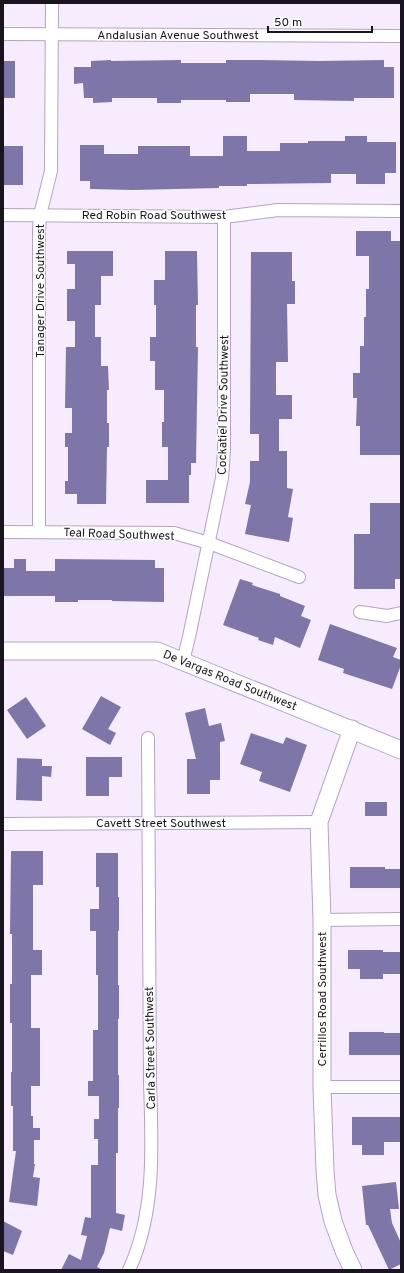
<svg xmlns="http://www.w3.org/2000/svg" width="404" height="1273" viewBox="0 0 404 1273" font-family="Overpass,sans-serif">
<rect width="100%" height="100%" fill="#f6ecfe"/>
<!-- building -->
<g fill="#7e76a8">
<polygon points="111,60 111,61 181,60 181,63 226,63 226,60 260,60 319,61 384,60 384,67 394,67 394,98 354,98 354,101 294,100 294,94 250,94 250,102 226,102 226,100 181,100 181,103 157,103 157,98 112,98 112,102 93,103 93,98 84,98 83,83 74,84 74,67 91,67 91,61"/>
<rect x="3" y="61" width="12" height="37"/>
<polygon points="223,136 247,136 247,151 280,151 280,143 308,143 308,141 345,141 345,136 367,136 367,142 396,142 396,173 385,173 385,184 356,184 356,174 331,174 331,183 247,184 247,186 219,186 219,188 133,190 90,189 90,181 80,181 80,145 104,145 104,154 138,154 138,146 190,146 190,156 223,156"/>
<rect x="3" y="146" width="20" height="39"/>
<polygon points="356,231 391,231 391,241 401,241 401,455 360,455 360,426 356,426 357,398 353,398 353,373 360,373 360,346 364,346 364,317 366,317 366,289 369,289 369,256 356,256"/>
<polygon points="67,251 113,251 113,276 101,276 101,305 95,305 95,337 101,337 101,366 108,366 109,390 107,390 107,423 109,423 109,447 107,447 106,504 77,504 77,494 65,494 65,481 68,481 68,447 65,447 65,433 72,433 72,408 65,408 66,347 75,347 75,321 67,321 67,289 75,289 75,264 67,264"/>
<polygon points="165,251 197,251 198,305 196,305 196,347 198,347 196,463 191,463 191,475 189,475 189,503 146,503 146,480 168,480 168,447 162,447 162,422 164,422 164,390 155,390 155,361 150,361 150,337 156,337 156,305 154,305 154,280 165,280"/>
<polygon points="251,252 292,252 292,281 295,281 295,304 287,304 288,362 276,362 276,395 292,395 292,419 279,419 279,451 287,451 287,488 293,489 288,517 293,518 289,542 245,534 251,505 245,504 250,482 250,461 259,461 259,434 250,434"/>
<polygon points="370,503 401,503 401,579 395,579 395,589 354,589 354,534 370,534"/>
<polygon points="14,559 26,559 26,571 55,571 55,559 155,560 155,568 164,568 164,602 112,601 112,600 78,600 78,602 55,602 55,596 3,596 3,568 14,568"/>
<polygon points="240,579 253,583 252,585 280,594 280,596 305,606 301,616 311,620 300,648 275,637 273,645 258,640 259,638 223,625"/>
<polygon points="330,624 397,648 393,657 401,660 401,665 392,689 343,673 344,669 318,660"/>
<polygon points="101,696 121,707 108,729 116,733 110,745 82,729"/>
<polygon points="26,697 46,726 27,739 7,710"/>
<polygon points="205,708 209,726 221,723 225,741 220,742 220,780 210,780 210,794 187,794 187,759 196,759 185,713"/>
<polygon points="251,733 283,744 286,737 307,745 290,792 259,781 262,772 240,764"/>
<polygon points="86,757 122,757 122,777 109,777 109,796 86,796"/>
<polygon points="17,758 42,759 42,766 52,766 51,777 42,776 42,801 16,800"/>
<rect x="365" y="802" width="22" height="14"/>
<polygon points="11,851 43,851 43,885 33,885 33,950 42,950 42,975 31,975 31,1028 40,1028 40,1086 31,1086 31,1116 33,1116 33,1128 40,1128 40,1140 34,1140 34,1164 35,1164 33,1177 40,1178 37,1206 9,1202 16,1151 13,1151 13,1106 11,1106 11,1072 12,1072 12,1023 10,1023 10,984 12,984 12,934 10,934"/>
<polygon points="96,853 118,853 118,897 119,897 119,931 118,931 118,985 119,985 119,1019 118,1019 118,1075 119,1075 119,1108 118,1108 118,1153 116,1153 116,1213 125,1215 122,1231 110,1228 104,1253 97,1267 103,1270 61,1270 69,1254 81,1260 87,1236 81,1235 85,1217 91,1218 91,1165 98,1165 98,1139 94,1139 94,1119 99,1119 99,1096 88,1096 88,1081 93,1081 93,1030 98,1030 98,975 96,975 96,931 90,931 90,909 99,909 99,887 96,887"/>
<polygon points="350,867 385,867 385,869 401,869 401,888 350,888"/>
<polygon points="348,950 383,950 383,952 401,952 401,974 383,974 383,979 360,979 360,969 348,969"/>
<polygon points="349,1032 384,1032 384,1033 401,1033 401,1055 349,1055"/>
<polygon points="352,1117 401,1117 401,1142 384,1142 384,1155 362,1155 362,1145 352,1145"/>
<polygon points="396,1182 399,1209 390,1209 392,1223 401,1243 401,1264 389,1270 368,1225 366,1225 362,1186"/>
<polygon points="3,1221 22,1231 13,1255 3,1251"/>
</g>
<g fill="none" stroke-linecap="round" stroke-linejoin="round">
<!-- street casing -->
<g stroke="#b4a4c1" stroke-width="14">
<g id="street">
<polyline points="3,34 401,36"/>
<polyline points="3,215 224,217 278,210 401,211"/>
<polyline points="3,532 174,533 209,543 299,577"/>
<polyline points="39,532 39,231 40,215 51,171 52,3"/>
<polyline points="360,612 387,616 401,613"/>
<polyline points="183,661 189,637 222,478 224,451 224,217"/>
<polyline points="3,824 319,822"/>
<polyline points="322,920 401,919"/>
<polyline points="322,1087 401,1087"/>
<path d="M129 1270C156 1212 152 1145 150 1083L148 738"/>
</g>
</g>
<!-- secondary casing -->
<g stroke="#b4a4c1" stroke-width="19">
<g id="secondary">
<polyline points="3,651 157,651 401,750"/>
<polyline points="352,729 319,822 322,920 322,1087 325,1171 327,1195 333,1221 344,1251 353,1270"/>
</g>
</g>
<!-- street -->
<use href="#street" stroke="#fff" stroke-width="12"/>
<!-- secondary -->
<use href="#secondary" stroke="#fff" stroke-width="17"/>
</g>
<g text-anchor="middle" stroke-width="3" stroke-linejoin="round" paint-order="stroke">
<!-- street labels -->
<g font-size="12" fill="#1a141f" stroke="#fff">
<text x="178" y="39">Andalusian Avenue Southwest</text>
<text x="154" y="219">Red Robin Road Southwest</text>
<text transform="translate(40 291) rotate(-90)" y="4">Tanager Drive Southwest</text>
<text transform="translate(223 405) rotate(-89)" y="4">Cockatiel Drive Southwest</text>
<text transform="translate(119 534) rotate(2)" y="4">Teal Road Southwest</text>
<text transform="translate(230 680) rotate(22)" y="4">De Vargas Road Southwest</text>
<text x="161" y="827">Cavett Street Southwest</text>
<text transform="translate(322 999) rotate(-90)" y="4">Cerrillos Road Southwest</text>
<text transform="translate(150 1048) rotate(-91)" y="4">Carla Street Southwest</text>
</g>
</g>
<!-- border -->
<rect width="404" height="1273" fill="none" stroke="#1a141f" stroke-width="8"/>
<!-- scale -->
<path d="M268 26v6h104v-6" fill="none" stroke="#1a141f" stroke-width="2"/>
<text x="274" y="26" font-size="12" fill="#1a141f" stroke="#ffffff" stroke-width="3" paint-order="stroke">50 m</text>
</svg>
